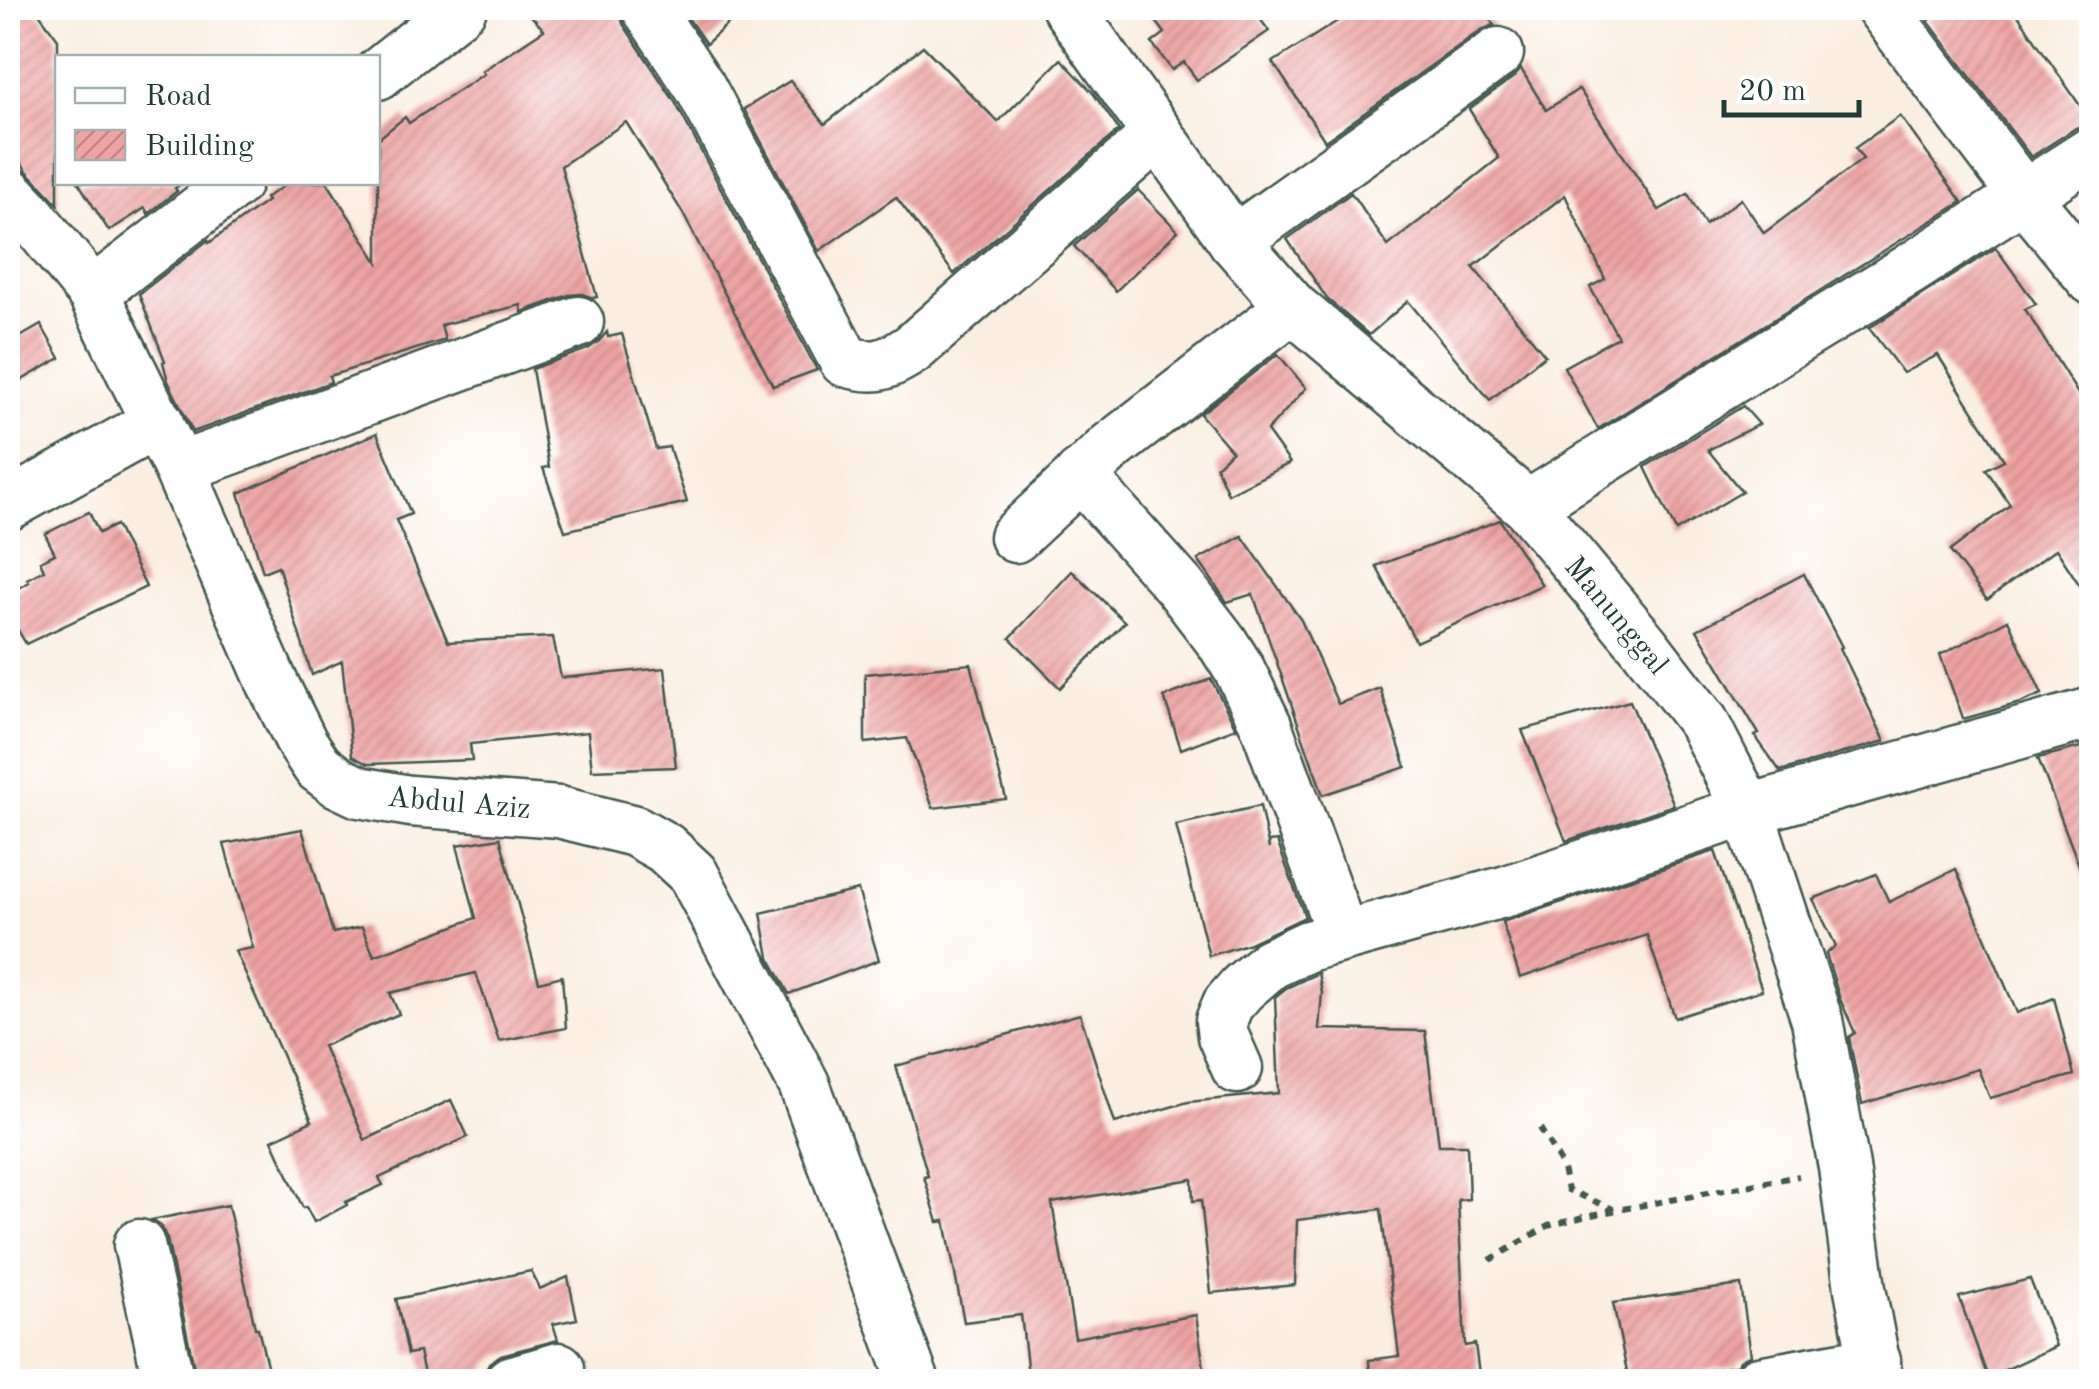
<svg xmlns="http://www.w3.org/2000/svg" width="2099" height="1389" viewBox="0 0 2099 1389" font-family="'Old Standard TT',serif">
<defs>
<pattern id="building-hatch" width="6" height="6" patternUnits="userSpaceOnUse" patternTransform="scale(2.5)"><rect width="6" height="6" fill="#efa3a2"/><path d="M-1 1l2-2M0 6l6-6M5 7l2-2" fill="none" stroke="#c18685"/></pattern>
</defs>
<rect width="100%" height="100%" fill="#fff"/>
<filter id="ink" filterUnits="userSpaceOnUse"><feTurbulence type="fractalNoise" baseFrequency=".01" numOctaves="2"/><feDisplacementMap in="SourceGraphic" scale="20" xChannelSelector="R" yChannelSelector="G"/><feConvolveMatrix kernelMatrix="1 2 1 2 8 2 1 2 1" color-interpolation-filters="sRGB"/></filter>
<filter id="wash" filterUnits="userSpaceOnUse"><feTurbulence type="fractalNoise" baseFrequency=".0048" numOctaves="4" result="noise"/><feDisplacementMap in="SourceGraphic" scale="40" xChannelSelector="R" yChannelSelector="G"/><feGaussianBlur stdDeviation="2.25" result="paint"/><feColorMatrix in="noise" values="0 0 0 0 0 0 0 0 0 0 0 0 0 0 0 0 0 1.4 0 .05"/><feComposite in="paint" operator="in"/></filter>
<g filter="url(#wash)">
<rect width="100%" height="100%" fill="#faeee0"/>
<g id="blocks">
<!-- building -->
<g fill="url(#building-hatch)">
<polygon points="8,8 35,8 58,39 58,204 27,171 8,144"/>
<polygon points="524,8 619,8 623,24 675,102 817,370 773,386 681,210 626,122 561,166 597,297 593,298 582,294 569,295 522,312 521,305 441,325 445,340 329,376 331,382 193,432 168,381 163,362 165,361 139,294 208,240 209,243 267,201 265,198 290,182 327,182 378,262 378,139 405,117 409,123 484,74 482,71 544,30"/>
<polygon points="681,8 745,8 706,44"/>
<polygon points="1146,8 1252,8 1269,31 1197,80 1184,62 1172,70 1152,43 1165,33"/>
<polygon points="1358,8 1484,8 1494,25 1481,30 1325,141 1273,62"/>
<polygon points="1947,8 2013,8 2092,123 2076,128 2031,157 1928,21"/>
<polygon points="923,46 998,122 1061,59 1093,93 1119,130 954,274 896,197 819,251 744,109 790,81 825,124"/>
<polygon points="1521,69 1546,110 1579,89 1659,210 1688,194 1705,225 1741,199 1764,233 1863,159 1855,148 1900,116 1962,202 1598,429 1564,367 1618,337 1590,287 1605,279 1565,195 1473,267 1545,355 1490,400 1408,301 1369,335 1327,299 1287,239 1351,193 1388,246 1499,158 1469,109 1515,76"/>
<polygon points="78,182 184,182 175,188 177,191 148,214 145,208 109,231"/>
<polygon points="1138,190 1178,231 1116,291 1074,246"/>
<polygon points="1996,248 2036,304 2025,309 2092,416 2092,604 2056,549 1987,600 1950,551 2010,505 1986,469 2004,460 1938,355 1903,373 1869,328"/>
<polygon points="41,325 60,358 8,388 8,344"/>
<polygon points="607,332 608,337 622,334 656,449 669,447 687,502 565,531 543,468 549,467 532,369 588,349 599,341"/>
<polygon points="1278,354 1306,388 1267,431 1290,463 1228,494 1216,466 1232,451 1200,414"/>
<polygon points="1743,406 1759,424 1708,450 1742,492 1676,531 1645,467"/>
<polygon points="377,433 411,514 396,520 448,642 553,637 561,678 665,668 676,767 592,770 588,732 470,744 472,760 368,764 352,756 342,661 312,675 278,566 263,572 239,493"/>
<polygon points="89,512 99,533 116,525 146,587 26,644 8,613 8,595 29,582 27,579 44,570 40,561 55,554 45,534"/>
<polygon points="1500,520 1542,585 1416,642 1376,566"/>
<polygon points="1242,536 1301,620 1338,704 1380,688 1406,767 1323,795 1253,594 1227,602 1198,560"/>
<polygon points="1072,571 1125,622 1060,688 1010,638"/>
<polygon points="1804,574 1842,647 1840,648 1885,741 1780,771 1755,736 1759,734 1697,630"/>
<polygon points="2008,620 2042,694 2020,703 1963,719 1940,655"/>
<polygon points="971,664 1006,799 933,808 907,738 865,743 865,674"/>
<polygon points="1211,679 1236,728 1181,749 1164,697"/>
<polygon points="1630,701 1674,805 1566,841 1522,730"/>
<polygon points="2092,744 2092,889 2088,889 2038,758"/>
<polygon points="1260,806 1269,849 1268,842 1277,841 1305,917 1250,943 1209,956 1176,825"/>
<polygon points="302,829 333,933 362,927 374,956 476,918 457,845 500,838 539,982 562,976 566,1028 499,1041 476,973 390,993 399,1014 323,1046 365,1140 451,1100 468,1137 379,1178 383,1185 346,1202 347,1205 314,1222 306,1207 303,1208 272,1140 312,1121 235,951 253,948 224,844"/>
<polygon points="1715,851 1762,990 1675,1018 1647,935 1520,978 1502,922"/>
<polygon points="1956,869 2017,1013 2054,998 2074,1075 1990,1098 1978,1069 1862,1104 1849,1037 1855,1033 1840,999 1826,954 1836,946 1813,899 1876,874 1889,902"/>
<polygon points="858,890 879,960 789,994 769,957 761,913"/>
<polygon points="1318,973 1322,992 1319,1029 1425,1031 1439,1145 1467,1145 1469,1199 1458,1200 1465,1346 1475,1344 1480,1382 1370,1382 1369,1360 1399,1356 1381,1209 1297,1220 1295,1285 1211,1293 1201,1200 1193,1201 1192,1179 1052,1203 1075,1338 1196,1315 1206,1382 1029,1382 1021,1315 964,1322 945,1221 938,1222 924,1177 928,1176 896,1066 1080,1014 1115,1123 1188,1102 1279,1093 1275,997 1286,988"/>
<polygon points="228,1205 255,1328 258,1328 271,1382 197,1382 167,1239 161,1226 152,1220"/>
<polygon points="531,1271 540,1289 568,1277 577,1319 553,1324 558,1340 501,1355 489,1363 482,1378 469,1382 426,1382 419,1352 408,1354 396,1299"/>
<polygon points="2030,1279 2056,1346 1988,1378 1959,1297"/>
<polygon points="1741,1285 1751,1355 1741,1360 1736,1366 1629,1382 1613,1303"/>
</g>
</g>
</g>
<g filter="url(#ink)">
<use href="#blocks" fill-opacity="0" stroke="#40584e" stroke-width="2.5"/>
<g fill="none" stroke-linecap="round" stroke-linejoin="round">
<!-- street casing -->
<g stroke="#40584e" stroke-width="55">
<g id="street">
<path d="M647 8 700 87 845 361C875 370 886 366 912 349L1158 134"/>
<polyline points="1068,8 1234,241 1292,307 1528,506 1643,644 1703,722 1748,810 1817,1020 1844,1167 1860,1289 1878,1382"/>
<polyline points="1882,8 2025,197 2092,279"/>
<polyline points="378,74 461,8"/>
<polyline points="8,192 28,213 93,293 179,468 272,682 302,743 318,767 338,782 359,792 410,801 559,812 635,831 665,848 693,874 804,1084 914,1382"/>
<polyline points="1234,241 1498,53"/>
<polyline points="93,293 236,182"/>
<polyline points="179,468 578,322"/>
<polyline points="1080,475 1180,587 1222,642 1239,669 1266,725 1342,935"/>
<polyline points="8,505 158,422"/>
<polyline points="1528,506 1776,351 1909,270 2092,152"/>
<polyline points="1015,537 1111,447 1292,307"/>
<polyline points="1237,1068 1223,1036 1221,1021 1228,1004 1242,988 1270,964 1308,946 1507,891 1748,810 2092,713"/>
<polyline points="139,1245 169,1382"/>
<polyline points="510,1382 559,1368"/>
<polyline points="1759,1382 1875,1361"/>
</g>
</g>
<!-- path -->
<g stroke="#40584e" stroke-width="6" stroke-dasharray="8 8" stroke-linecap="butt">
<polyline points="1540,1128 1562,1165 1568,1190 1613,1209"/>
<polyline points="1490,1260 1548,1226 1591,1215 1799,1176"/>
</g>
<!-- street -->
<use href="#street" stroke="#fff" stroke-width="50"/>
</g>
</g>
<g text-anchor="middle" stroke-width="8" stroke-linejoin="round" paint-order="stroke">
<!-- street labels -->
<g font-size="30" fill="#1f3d34" stroke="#fff">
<text transform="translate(1617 615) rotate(50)" y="10">Manunggal</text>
<text transform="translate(459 802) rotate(5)" y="10">Abdul Aziz</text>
</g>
</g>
<!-- margin -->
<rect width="2099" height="1389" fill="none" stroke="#fff" stroke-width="40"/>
<!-- legend -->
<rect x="55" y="55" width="325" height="130" fill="#ffffff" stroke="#a5b1ae" stroke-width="2.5"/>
<rect x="75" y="88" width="50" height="15" fill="#ffffff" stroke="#a5b1ae" stroke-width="2.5"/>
<text x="145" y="105" font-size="30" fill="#1f3d34">Road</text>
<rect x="75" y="130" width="50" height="30" fill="url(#building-hatch)" stroke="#a5b1ae" stroke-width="2.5"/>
<text x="145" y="155" font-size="30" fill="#1f3d34">Building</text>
<!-- scale -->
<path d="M1724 100v15h135v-15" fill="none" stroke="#1f3d34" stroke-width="5"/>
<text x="1739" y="100" font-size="30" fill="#1f3d34" stroke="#ffffff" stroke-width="8" paint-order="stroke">20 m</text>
</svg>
